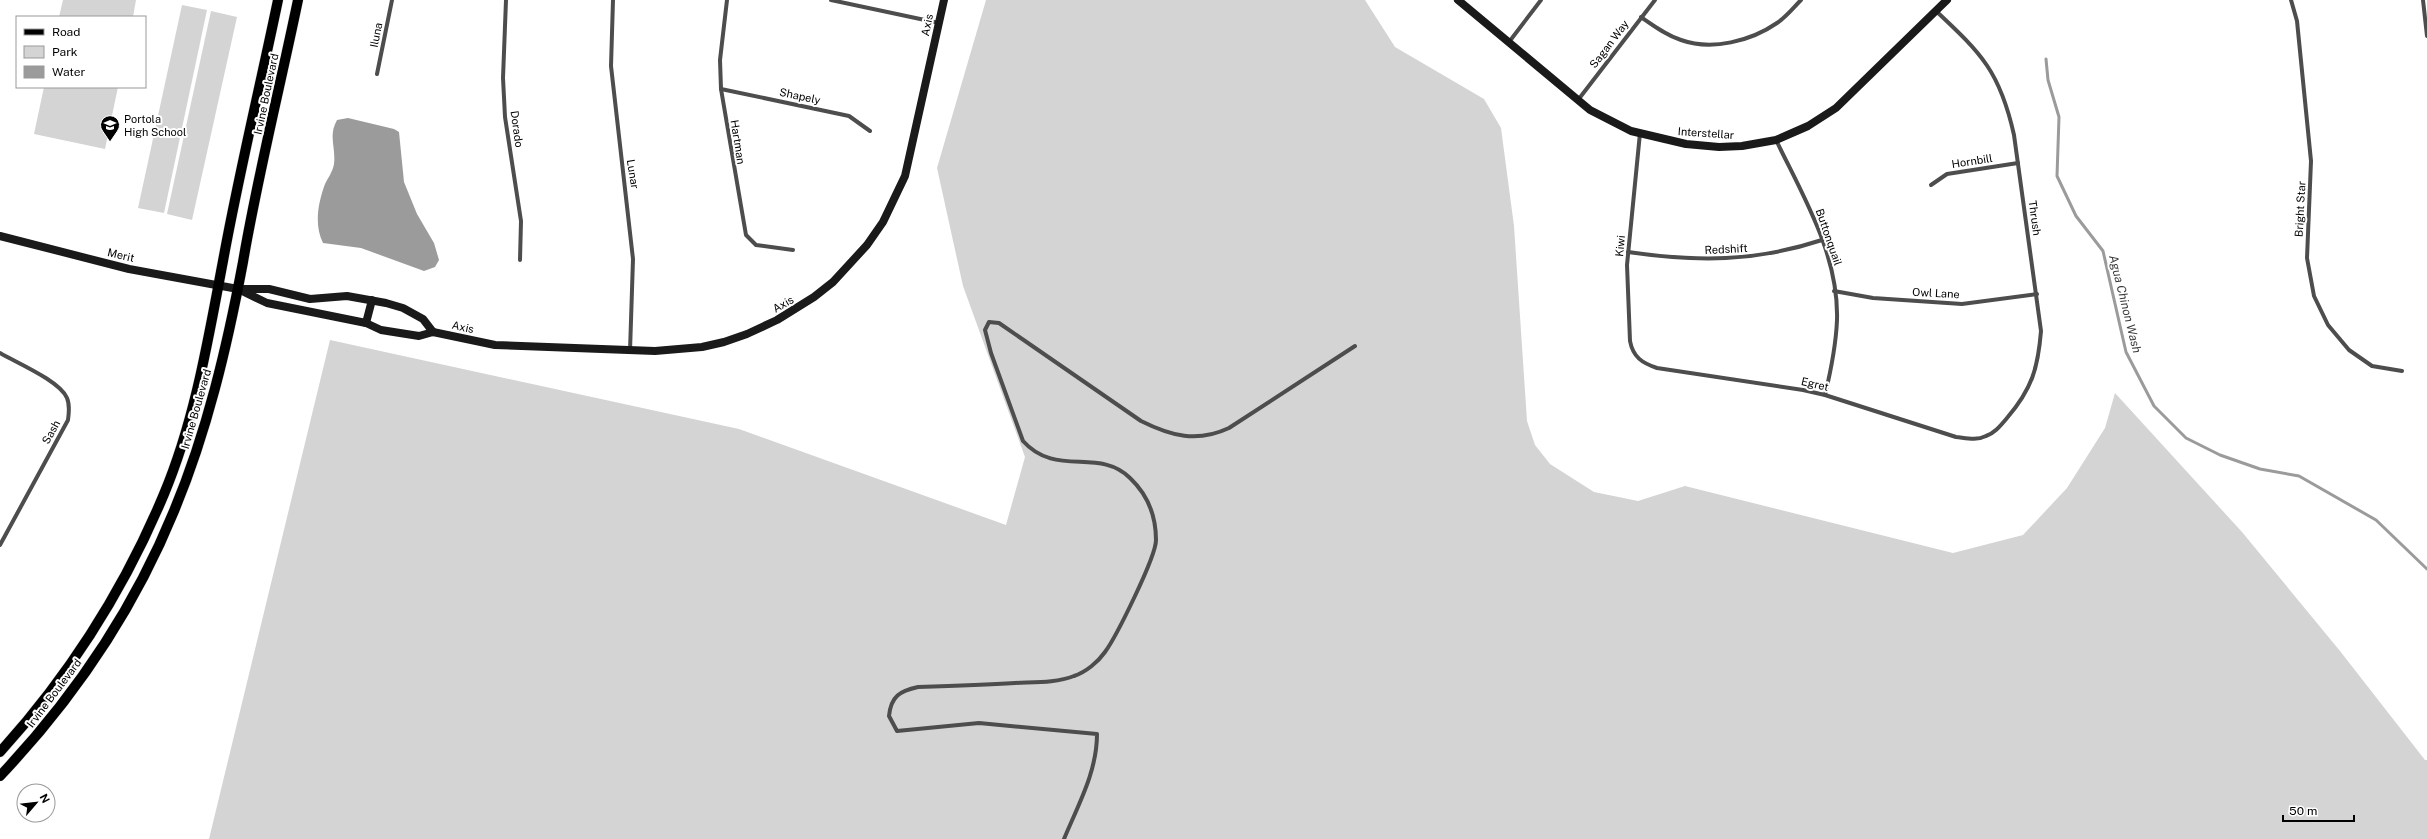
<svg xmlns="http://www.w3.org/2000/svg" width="2427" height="839" viewBox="0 0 2427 839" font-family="'Public Sans',sans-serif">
<rect width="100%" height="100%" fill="#fff"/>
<!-- green -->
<g fill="#d4d4d4">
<polygon points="63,0 136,0 133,17 59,17"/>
<polygon points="986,0 1365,0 1395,47 1484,99 1501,128 1514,226 1527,421 1535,445 1550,464 1594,492 1638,501 1685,486 1953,553 2023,535 2067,488 2105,428 2115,393 2242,532 2340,651 2425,760 2427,760 2427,839 209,839 330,340 739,429 1006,525 1025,457 963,286 937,168"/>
<polygon points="182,5 207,10 164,213 138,208"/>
<polygon points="211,11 237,17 192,220 167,214"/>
<polygon points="44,87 118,87 105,149 34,134"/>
</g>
<!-- water -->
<path fill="#9b9b9b" d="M348 118 394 129 399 132 404 182 417 214 434 243 439 260 435 267 424 271 361 248 323 243C314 225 318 203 325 184 328 178 333 171 334 164 336 147 328 136 337 120Z"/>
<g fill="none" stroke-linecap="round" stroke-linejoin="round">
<!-- stream -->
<polyline stroke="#9b9b9b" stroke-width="3" points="2046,59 2048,80 2059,117 2057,176 2076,216 2103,251 2126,352 2154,406 2186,438 2220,455 2260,469 2299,476 2376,520 2427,569"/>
<!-- primary casing -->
<g stroke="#dbdbdb" stroke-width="11">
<g id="primary">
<path d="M0 752C69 676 124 590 164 494 195 420 208 340 223 261 239 173 260 87 278 0"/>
<path d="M0 776C73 699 134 609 174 511 207 432 227 347 243 262 258 174 280 87 298 0"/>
</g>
</g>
<!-- street -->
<g stroke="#4d4d4d" stroke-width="4">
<polyline points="506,0 503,78 505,117 521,221 520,260"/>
<polyline points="613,0 611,66 633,259 630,351"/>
<polyline points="727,0 720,60 721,89 746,235 756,245 793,250"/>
<polyline points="831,0 939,23"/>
<polyline points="2291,0 2297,21 2311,161 2307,258 2314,296 2328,325 2349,350 2372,366 2402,371"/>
<polyline points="2423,0 2427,36"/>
<path d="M1641 17C1654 26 1666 35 1681 40 1712 51 1751 41 1777 23 1786 17 1793 8 1801 0"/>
<polyline points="1509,42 1541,0"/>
<polyline points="377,74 392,0"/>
<polyline points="721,89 849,116 870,131"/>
<polyline points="1578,100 1655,0"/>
<path d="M1640 133 1627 265 1630 341C1633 357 1642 363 1657 368L1803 390 1825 395 1956 437C1966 438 1976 441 1986 436 1995 433 2001 425 2007 418 2032 389 2038 368 2041 331L2014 135C2000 72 1982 54 1936 11"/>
<path d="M1776 140C1803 196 1839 255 1837 320 1836 345 1831 370 1825 395"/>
<polyline points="1931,185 1947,174 2018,163"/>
<path d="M1628 252C1697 262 1755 262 1822 240"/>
<polyline points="1834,291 1873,298 1962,304 2037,294"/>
<path d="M0 353C17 363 60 381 67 398 70 405 69 413 68 420L0 545"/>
<path d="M1064 839C1078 805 1097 772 1097 734L979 723 897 731 889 716C891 696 900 691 918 687 950 686 982 685 1015 683 1034 682 1056 683 1074 676 1086 672 1098 662 1105 652 1116 637 1156 557 1156 540 1156 516 1148 495 1130 478 1099 447 1056 478 1023 441L991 353 985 330 989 322 999 323 1141 421C1171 436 1197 443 1229 428L1355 346"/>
</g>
<!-- secondary -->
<g stroke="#1a1a1a" stroke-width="8">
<polyline points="1458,0 1590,110 1631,131 1686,144 1719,147 1742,146 1776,140 1808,126 1836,108 1947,0"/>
<polyline points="0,236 129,269 238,289 269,289 310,299 347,296 386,303 403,308 423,319 433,332"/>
<polyline points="238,289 267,303 366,323 381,330 419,336 433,332 495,345 655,351 702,347 724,342 747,334 777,320 814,297 833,282 867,245 883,222 905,176 944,0"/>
<polyline points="366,323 372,300"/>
</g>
<!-- primary -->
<use href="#primary" stroke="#000" stroke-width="10"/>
</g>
<!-- icons -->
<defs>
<g id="school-pin" transform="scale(1)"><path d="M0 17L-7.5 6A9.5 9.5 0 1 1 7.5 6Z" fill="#000" stroke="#fff"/><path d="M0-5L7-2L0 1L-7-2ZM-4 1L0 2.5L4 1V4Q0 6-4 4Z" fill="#fff"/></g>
</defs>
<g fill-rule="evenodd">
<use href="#school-pin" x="110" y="125"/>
</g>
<g text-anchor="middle" stroke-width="4" stroke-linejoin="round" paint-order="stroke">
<!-- street labels -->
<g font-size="11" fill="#000" stroke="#fff">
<text transform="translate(927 25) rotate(-79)" y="4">Axis</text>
<text transform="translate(376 35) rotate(-79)" y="4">Iluna</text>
<text transform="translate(1609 44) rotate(-53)" y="4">Sagan Way</text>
<text transform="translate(266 94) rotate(-78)" y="4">Irvine Boulevard</text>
<text transform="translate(800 96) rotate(12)" y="4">Shapely</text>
<text transform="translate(517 129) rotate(82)" y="4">Dorado</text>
<text transform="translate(1706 133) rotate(4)" y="4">Interstellar</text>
<text transform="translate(738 142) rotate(81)" y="4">Hartman</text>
<text transform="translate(1972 161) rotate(-9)" y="4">Hornbill</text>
<text transform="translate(633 174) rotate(81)" y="4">Lunar</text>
<text transform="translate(2300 209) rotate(-87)" y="4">Bright Star</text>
<text transform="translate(2035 218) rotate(82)" y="4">Thrush</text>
<text transform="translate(1829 237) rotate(71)" y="4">Buttonquail</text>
<text transform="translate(1620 246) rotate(-85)" y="4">Kiwi</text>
<text transform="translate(1726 249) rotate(-3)" y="4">Redshift</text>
<text transform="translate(121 255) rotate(13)" y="4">Merit</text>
<text transform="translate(1936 293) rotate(3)" y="4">Owl Lane</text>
<text transform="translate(783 304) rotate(-30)" y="4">Axis</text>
<text transform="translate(463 327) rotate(12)" y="4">Axis</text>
<text transform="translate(1815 384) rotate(13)" y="4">Egret</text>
<text transform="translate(196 409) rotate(-74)" y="4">Irvine Boulevard</text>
<text transform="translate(51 432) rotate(-61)" y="4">Sash</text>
<text transform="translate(54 693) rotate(-53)" y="4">Irvine Boulevard</text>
</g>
<!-- poi labels -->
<g font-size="11" fill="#000" stroke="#fff" text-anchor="start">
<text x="124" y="123">Portola<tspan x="124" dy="13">High School</tspan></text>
</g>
<!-- water labels -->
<g font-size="12" font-style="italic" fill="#3c3c3c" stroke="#fff">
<text transform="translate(2125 304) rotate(76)" y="4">Agua Chinon Wash</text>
</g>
</g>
<!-- legend -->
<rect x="16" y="16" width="130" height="72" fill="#ffffff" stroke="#999999"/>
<rect x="24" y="29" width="20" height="6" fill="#000000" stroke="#999999"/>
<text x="52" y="36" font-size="12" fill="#000000">Road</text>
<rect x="24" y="46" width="20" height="12" fill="#d4d4d4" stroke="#999999"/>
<text x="52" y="56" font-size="12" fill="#000000">Park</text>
<rect x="24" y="66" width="20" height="12" fill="#9b9b9b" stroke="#999999"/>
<text x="52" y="76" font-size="12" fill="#000000">Water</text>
<!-- north arrow -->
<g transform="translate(36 803) rotate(62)"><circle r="19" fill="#ffffff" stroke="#999999"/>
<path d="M0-3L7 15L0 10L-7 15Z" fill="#000000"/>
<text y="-6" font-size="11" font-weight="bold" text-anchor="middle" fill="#000000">N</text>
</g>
<!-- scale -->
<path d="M2283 815v6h71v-6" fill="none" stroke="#000000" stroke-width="2"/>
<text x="2289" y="815" font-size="12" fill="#000000" stroke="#ffffff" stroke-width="3" paint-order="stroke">50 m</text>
</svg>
